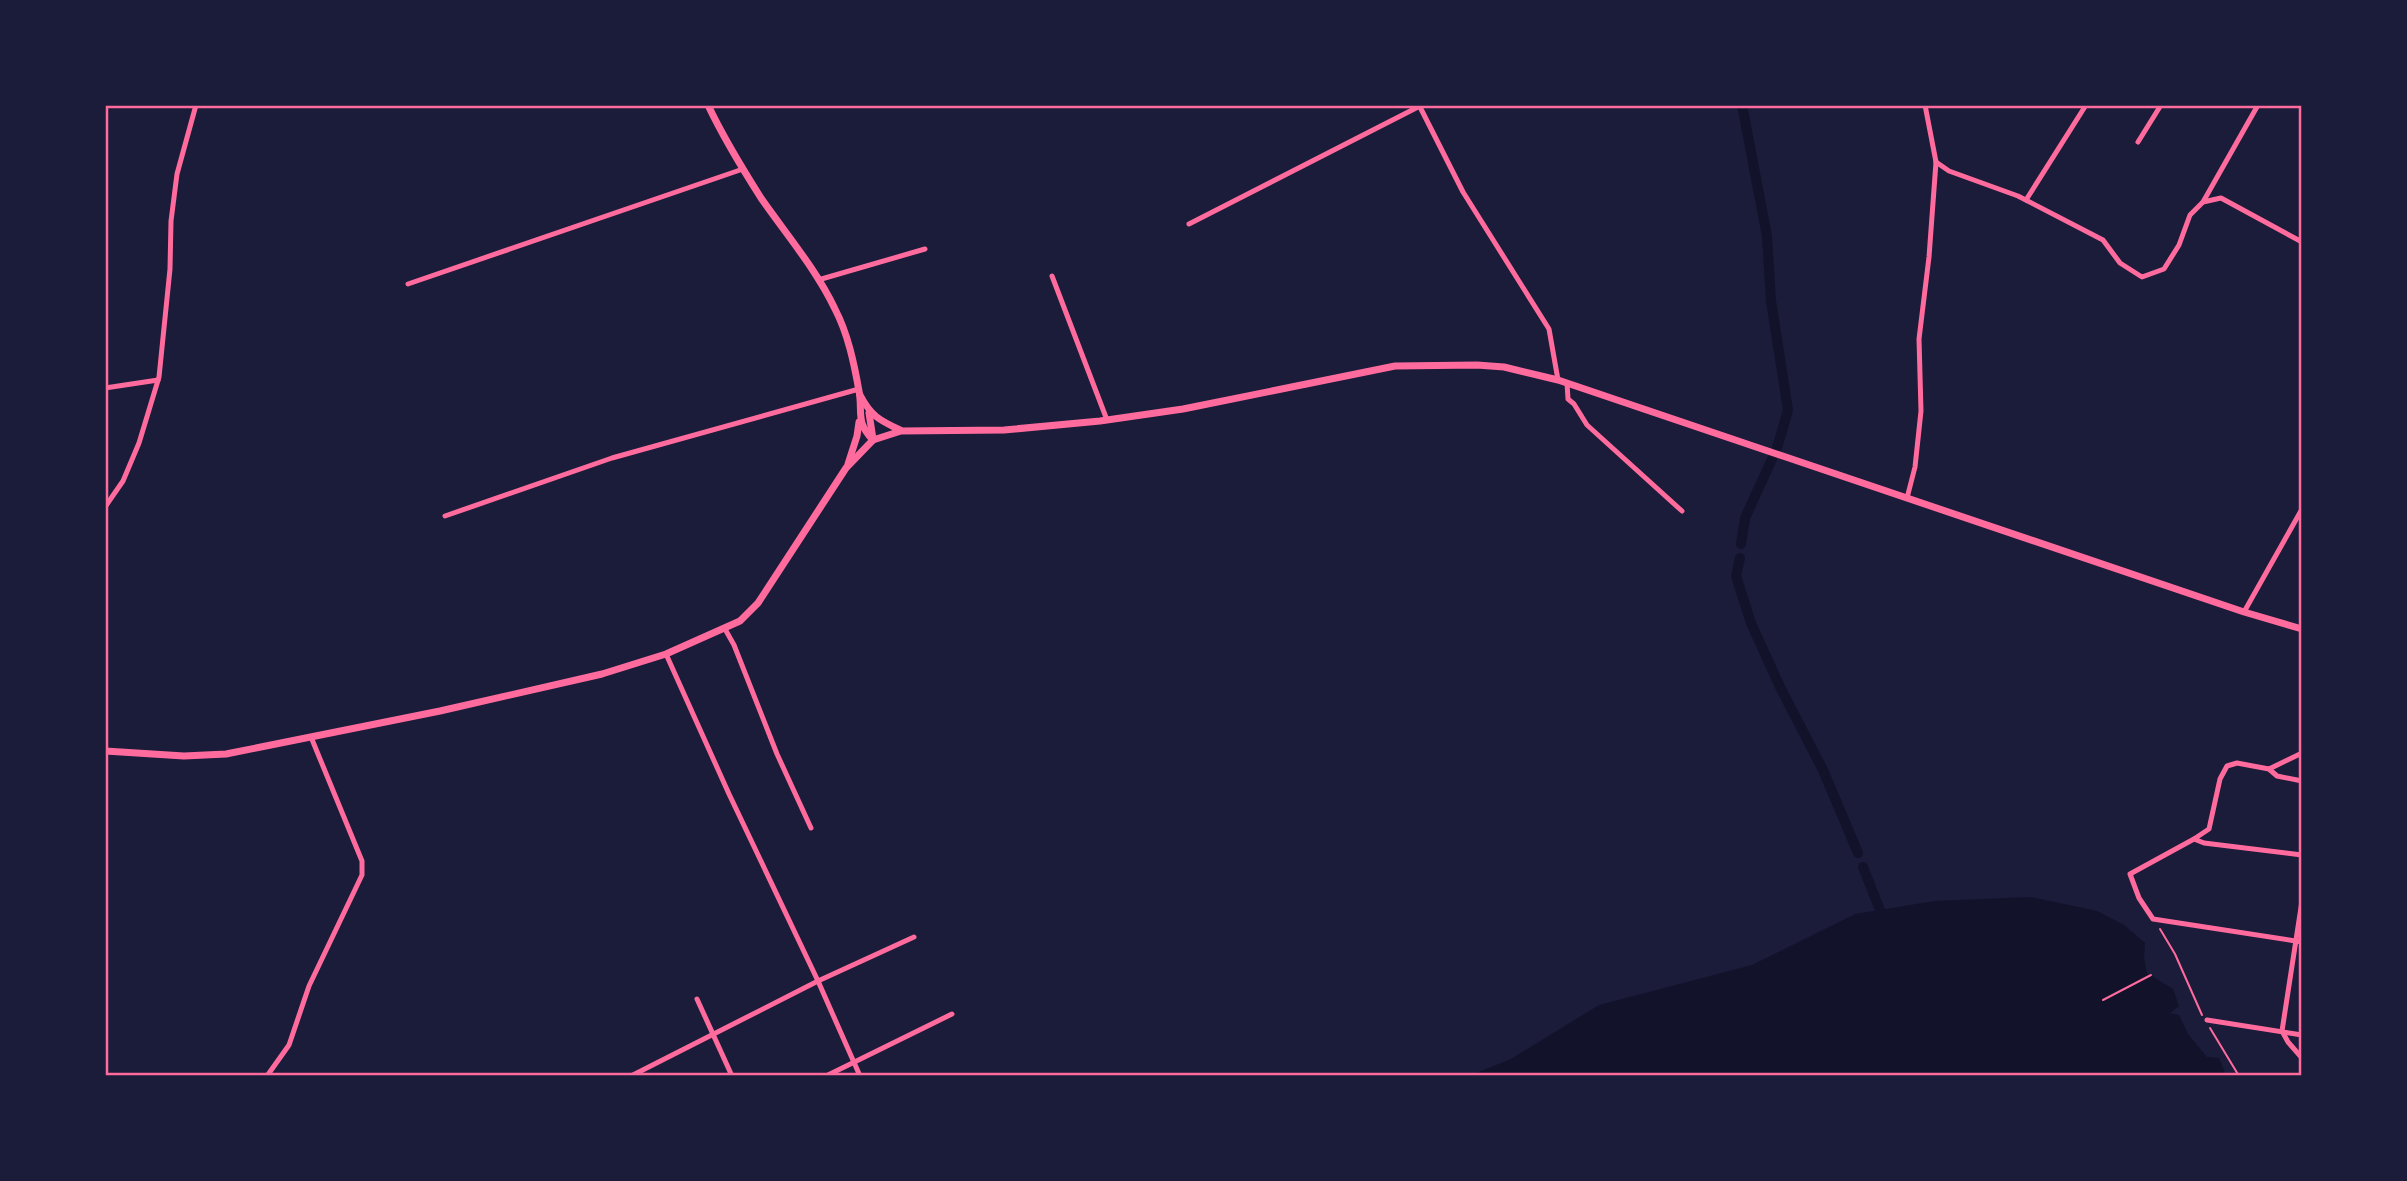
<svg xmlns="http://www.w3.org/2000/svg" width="2407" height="1181" viewBox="0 0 2407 1181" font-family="'Space Grotesk',sans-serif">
<rect width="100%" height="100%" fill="#1b1b3a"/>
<!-- water -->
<polygon fill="#12122b" points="2031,897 2097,911 2124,925 2145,943 2144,958 2147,973 2173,989 2179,1006 2170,1013 2179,1015 2188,1034 2207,1057 2219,1058 2226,1076 1469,1076 1511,1059 1599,1005 1752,965 1855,914 1935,901"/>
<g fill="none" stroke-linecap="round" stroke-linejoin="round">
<!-- canal -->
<g stroke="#12122b" stroke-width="10">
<polyline points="1742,105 1767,236 1771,301 1788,410 1777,448"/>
<polyline points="1741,544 1745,518 1772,459"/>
<polyline points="1740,558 1736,576 1751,623 1780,687 1823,770 1858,853"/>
<polyline points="1863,867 1880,910"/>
</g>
<!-- path -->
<g stroke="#ff6b9d" stroke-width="2">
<polyline points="2160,929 2175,954 2202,1015"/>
<polyline points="2103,1000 2151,975"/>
<polyline points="2210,1028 2239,1076"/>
</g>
<!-- minor -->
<g stroke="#ff6b9d" stroke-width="5">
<polyline points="1419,105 1463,192 1549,329 1558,380"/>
<polyline points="2138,142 2161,105"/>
<polyline points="1936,162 1949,171 2018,196 2103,240 2120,263 2142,277 2164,269 2179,245 2190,215 2203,202 2221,198 2302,242"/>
<polyline points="2026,200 2086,105"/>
<polyline points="2203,202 2258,105"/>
<polyline points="1189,224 1420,106"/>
<polyline points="1052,276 1107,420"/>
<polyline points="818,280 925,249"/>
<polyline points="408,284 743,169"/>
<polyline points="1567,383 1568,399 1574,404 1587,425 1682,511"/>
<polyline points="105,388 158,380"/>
<polyline points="1907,498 1915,467 1921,411 1919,339 1929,257 1936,162 1925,105"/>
<polyline points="105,507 123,481 139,443 159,377 170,269 171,221 177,174 196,105"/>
<polyline points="445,516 612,458 859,389"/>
<polyline points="2244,612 2302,509"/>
<polyline points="725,629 734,645 777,754 811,828"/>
<polyline points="666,654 729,794 818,981 860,1076"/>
<polyline points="2302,753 2269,769 2237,763 2227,766 2220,779 2209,829 2194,839 2130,874 2139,898 2153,919 2302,942"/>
<polyline points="2269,769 2277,776 2302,781"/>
<polyline points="2194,839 2204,843 2302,855"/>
<polyline points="2302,901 2282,1031 2288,1042 2302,1058"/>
<polyline points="697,999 732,1076"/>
<polyline points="2207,1020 2302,1035"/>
<polyline points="267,1076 289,1045 309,986 362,875 362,861 311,737"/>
<polyline points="631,1076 818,981 914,937"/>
<polyline points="826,1076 952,1014"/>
</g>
<!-- secondary -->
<g stroke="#ff6b9d" stroke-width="7">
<path d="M708 105C723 137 742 168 761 198 786 234 816 269 835 309 848 334 854 363 859 391 863 413 855 421 873 440"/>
<path d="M860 395C871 416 879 420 900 430"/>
<polyline points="869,413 873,439"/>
<polyline points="848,464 857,436 859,422"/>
<polyline points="105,751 184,756 226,754 440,711 602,674 666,654 740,621 758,603 846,468 873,440 901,431 1004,430 1100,421 1183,409 1395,366 1477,365 1504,367 1558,380 2244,612 2302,629"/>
</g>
</g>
<!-- border -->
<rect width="2407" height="1181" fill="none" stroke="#1b1b3a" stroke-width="214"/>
<rect x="107" y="107" width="2193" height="967" fill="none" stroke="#ff6b9d" stroke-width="2.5"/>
</svg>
